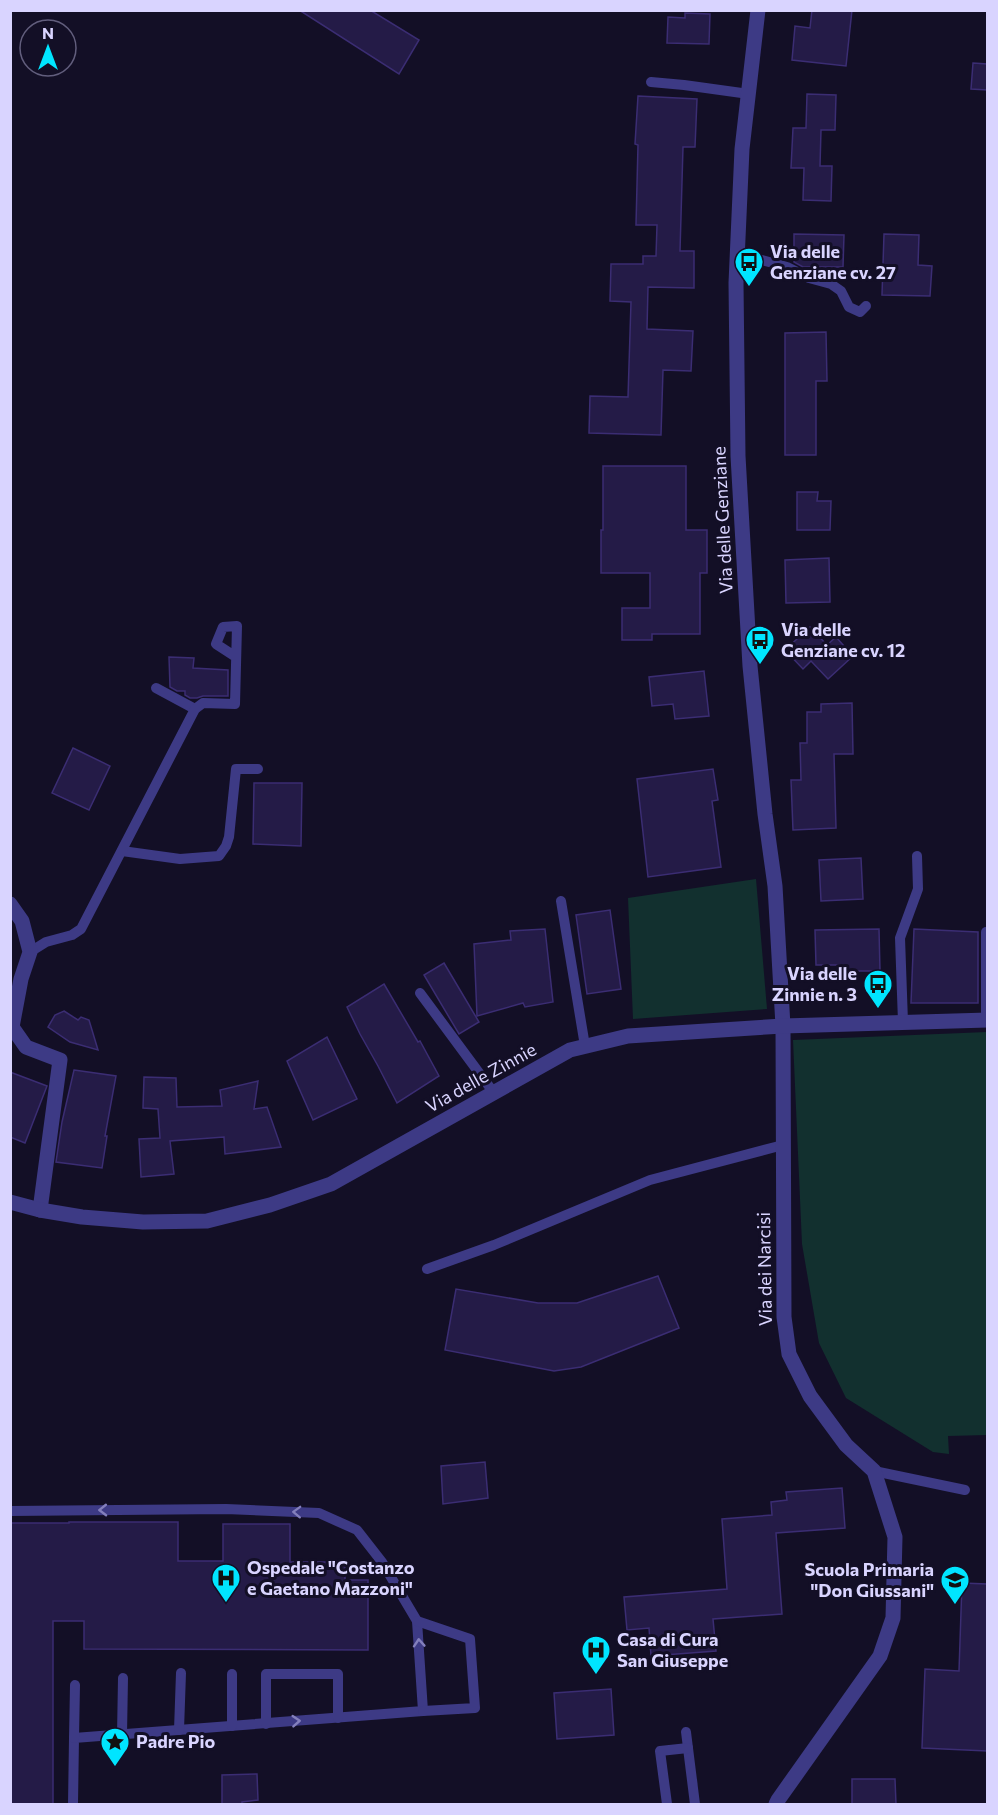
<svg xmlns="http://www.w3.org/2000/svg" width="998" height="1815" viewBox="0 0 998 1815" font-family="Commissioner,sans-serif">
<rect width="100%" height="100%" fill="#130f26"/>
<!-- green -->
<g fill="#12302f">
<polygon points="756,879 767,1009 633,1019 628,898"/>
<polygon points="987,1032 987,1435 948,1436 949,1454 933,1452 846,1398 819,1343 802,1244 793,1040"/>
</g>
<!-- building -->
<g fill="#241b47" stroke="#3b2d73" stroke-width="1.5">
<polygon points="299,10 370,10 419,40 399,74"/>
<polygon points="812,10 852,10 846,66 792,60 795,26 810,28"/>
<polygon points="685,13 710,14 709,44 667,43 668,17 685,18"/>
<polygon points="973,63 987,64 987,90 971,89"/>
<polygon points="807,94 836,95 835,130 821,130 820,166 832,166 831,201 803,200 804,168 791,168 793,128 806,128"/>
<polygon points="638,96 697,99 695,147 683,147 680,251 694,251 694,288 648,287 647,329 693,331 691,371 663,370 661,435 589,433 590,396 628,397 631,302 610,301 611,264 643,264 643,256 656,256 657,225 636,225 638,145 635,144"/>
<polygon points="794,234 844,235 843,267 803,267 794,262"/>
<polygon points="884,234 919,235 918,265 932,266 930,296 882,295"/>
<polygon points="826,332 827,381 816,381 816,455 785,455 785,333"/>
<polygon points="603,466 686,466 686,530 707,530 707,573 700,573 700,634 652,634 652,640 622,640 622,608 650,608 650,573 601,573 601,530 603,530"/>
<polygon points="797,492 818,492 817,501 831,501 830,530 797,530"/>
<polygon points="829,558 830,602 786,603 785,560"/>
<polygon points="810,627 827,645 836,637 853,656 828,679 811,661 803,669 785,650"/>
<polygon points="169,657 194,658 193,668 228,670 228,696 203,696 197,698 190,698 185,695 185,691 177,691 170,687"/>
<polygon points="704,671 709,716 675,719 673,704 652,706 649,677"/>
<polygon points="852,703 853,754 834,754 836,828 793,830 791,780 801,780 800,743 807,743 807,712 821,712 821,704"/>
<polygon points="73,748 110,766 89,810 52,793"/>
<polygon points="713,769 718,800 712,801 721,867 648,877 637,779"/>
<polygon points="254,783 302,783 301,846 253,844"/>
<polygon points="861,858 863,899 821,901 819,860"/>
<polygon points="610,910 621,989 587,994 576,915"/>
<polygon points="545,929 553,1002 525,1007 523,1003 477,1016 474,944 511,940 510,931"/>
<polygon points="879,929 880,971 843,971 843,965 816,965 815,930"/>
<polygon points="914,929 978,932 978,1003 911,1003"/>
<polygon points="444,963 479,1022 459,1034 424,975"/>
<polygon points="384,984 418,1042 420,1041 439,1076 397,1103 378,1066 360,1034 347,1007"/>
<polygon points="64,1011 78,1020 81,1017 89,1020 98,1050 70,1042 48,1027 55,1015"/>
<polygon points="327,1037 357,1099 313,1120 287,1061"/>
<polygon points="74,1070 116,1076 105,1136 107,1136 102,1168 56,1162 62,1122"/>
<polygon points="10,1072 47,1086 25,1143 10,1137"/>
<polygon points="144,1077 176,1078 177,1107 222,1106 220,1090 258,1081 254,1109 267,1107 281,1147 225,1154 224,1137 170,1141 174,1174 141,1177 139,1139 160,1138 158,1109 143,1108"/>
<polygon points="658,1276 679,1328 581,1367 554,1371 445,1350 456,1289 538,1303 577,1303"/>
<polygon points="485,1462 488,1498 443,1504 441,1466"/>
<polygon points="842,1488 845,1528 776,1533 782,1614 713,1619 716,1651 651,1656 649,1628 627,1630 624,1597 727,1589 722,1519 772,1515 771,1502 787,1500 786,1492"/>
<polygon points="69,1522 178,1522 178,1561 223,1561 223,1524 290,1524 290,1562 345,1562 345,1580 368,1580 368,1650 84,1649 84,1621 53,1621 53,1804 10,1804 10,1523 69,1523"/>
<polygon points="962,1583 987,1584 987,1751 922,1748 925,1669 959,1671"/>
<polygon points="611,1689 614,1735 557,1739 554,1693"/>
<polygon points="257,1774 258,1800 242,1802 242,1804 222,1804 222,1775"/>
<polygon points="852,1779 895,1779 896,1804 852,1804"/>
</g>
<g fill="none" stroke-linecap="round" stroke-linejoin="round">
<!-- lane -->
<g stroke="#3d3a85" stroke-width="10">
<polyline points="651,82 684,85 749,94"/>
<polyline points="737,261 762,260 787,267 809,278 831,284 841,291 849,307 860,312 866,306"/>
<polyline points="156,688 195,709"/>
<polyline points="122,851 180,859 219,856 226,846 229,837 236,769 258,769"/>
<polyline points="561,901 585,1046"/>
<polyline points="986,932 986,1020"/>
<polyline points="30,952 46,942 72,935 81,929 195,709 203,703 235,704 237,626 223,627 216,644 236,657"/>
<polyline points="420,993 494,1093"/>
<polyline points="903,1022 900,938 918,889 917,856"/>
<polyline points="427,1269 494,1245 650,1180 783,1145"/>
<polyline points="874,1471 965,1490"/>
<polyline points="10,1511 226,1509 319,1513 357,1530 382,1562 417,1621 423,1711 74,1738 73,1804"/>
<polyline points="417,1621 470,1639 475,1708 423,1711"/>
<polyline points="266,1724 266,1674 338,1674 338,1718"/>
<polyline points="232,1726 232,1674"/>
<polyline points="179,1730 181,1673"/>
<polyline points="686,1732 695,1804"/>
<polyline points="122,1735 123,1678"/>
<polyline points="74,1738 75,1685"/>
<polyline points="667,1804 660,1751 688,1748"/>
</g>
<!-- street -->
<g stroke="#3d3a85" stroke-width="15">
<polyline points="758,10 742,149 736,283 738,456 750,666 765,814 775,886 783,1026 784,1317 789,1354 810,1396 846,1445 874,1471 895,1537 893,1618 880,1656 778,1800 776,1804"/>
<polyline points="10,904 22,921 30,952 21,979 12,1027 26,1047 60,1060 40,1210"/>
<polyline points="10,1202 40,1210 82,1217 143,1222 207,1221 270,1205 331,1184 570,1050 628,1036 783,1026 988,1020"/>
</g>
</g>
<!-- one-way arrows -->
<defs><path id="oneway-chevron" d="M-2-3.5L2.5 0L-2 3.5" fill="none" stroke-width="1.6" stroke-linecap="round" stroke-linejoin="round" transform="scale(1.5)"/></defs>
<g stroke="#837fbc">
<use href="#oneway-chevron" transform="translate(103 1510) rotate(179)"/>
<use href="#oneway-chevron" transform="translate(297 1512) rotate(-178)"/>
<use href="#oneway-chevron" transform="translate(419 1643) rotate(-94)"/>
<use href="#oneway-chevron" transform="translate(296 1721) rotate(-4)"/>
</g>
<!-- icons -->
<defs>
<g id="bus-pin" transform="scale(1.5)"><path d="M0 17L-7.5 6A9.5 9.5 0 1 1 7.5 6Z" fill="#00e5ff" stroke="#130f26"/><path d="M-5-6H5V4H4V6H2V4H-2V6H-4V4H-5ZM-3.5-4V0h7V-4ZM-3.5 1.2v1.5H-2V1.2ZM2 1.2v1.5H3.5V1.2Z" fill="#111"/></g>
<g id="hospital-pin" transform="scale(1.5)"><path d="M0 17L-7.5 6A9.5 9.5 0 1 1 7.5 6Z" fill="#00e5ff" stroke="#130f26"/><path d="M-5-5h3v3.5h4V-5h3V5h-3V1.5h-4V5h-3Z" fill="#111"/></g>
<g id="school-pin" transform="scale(1.5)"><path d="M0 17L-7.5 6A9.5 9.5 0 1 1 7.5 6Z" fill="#00e5ff" stroke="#130f26"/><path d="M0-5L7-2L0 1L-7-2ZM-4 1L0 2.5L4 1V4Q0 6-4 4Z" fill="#111"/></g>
<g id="sight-pin" transform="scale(1.5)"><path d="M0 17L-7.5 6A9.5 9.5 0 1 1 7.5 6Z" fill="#00e5ff" stroke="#130f26"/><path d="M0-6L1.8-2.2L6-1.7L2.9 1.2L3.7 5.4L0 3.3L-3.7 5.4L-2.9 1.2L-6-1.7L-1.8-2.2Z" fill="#111"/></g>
</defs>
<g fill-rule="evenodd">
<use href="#bus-pin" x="749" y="262"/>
<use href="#bus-pin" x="760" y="640"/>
<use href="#bus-pin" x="878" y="984"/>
<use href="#hospital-pin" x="226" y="1578"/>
<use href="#school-pin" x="955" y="1580"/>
<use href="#hospital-pin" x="596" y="1650"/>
<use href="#sight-pin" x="115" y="1742"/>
</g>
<g text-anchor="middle" stroke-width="6" stroke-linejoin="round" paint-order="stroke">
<!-- poi labels -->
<g font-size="18" font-weight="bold" fill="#d9d4ff" stroke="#130f26" text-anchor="start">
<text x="770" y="258">Via delle<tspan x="770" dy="21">Genziane cv. 27</tspan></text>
<text x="781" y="636">Via delle<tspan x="781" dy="21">Genziane cv. 12</tspan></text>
<text x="857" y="980" text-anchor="end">Via delle<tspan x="857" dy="21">Zinnie n. 3</tspan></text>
<text x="247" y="1574">Ospedale "Costanzo<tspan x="247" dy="21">e Gaetano Mazzoni"</tspan></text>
<text x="934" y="1576" text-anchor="end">Scuola Primaria<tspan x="934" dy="21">"Don Giussani"</tspan></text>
<text x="617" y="1646">Casa di Cura<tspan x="617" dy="21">San Giuseppe</tspan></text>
<text x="136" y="1748">Padre Pio</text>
</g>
<!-- street labels -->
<g font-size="18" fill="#d9d4ff" stroke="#130f26">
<text transform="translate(723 520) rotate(-93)" y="6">Via delle Genziane</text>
<text transform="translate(481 1078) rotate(-29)" y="6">Via delle Zinnie</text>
<text transform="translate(765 1269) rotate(-91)" y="6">Via dei Narcisi</text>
</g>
</g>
<!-- border -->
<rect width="998" height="1815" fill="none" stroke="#d9d4ff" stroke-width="24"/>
<!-- north arrow -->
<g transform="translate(48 48)"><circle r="28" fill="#130f26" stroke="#625e7d" stroke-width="1.5"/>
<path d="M0-4.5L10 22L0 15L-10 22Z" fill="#00e5ff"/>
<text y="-9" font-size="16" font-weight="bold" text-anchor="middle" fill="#d9d4ff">N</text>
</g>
</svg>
